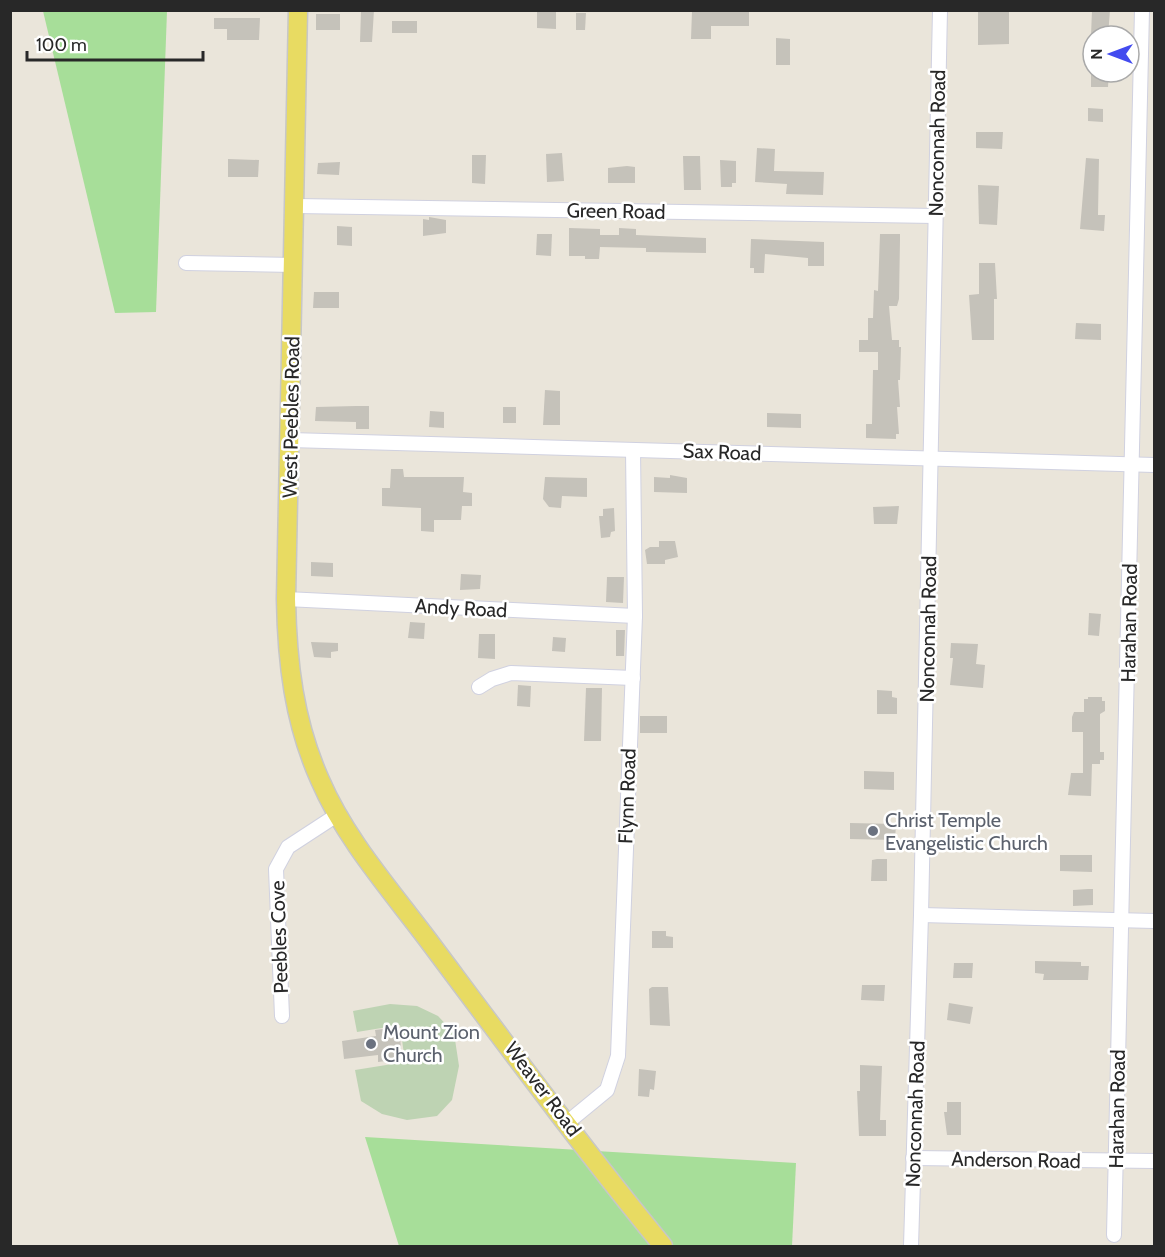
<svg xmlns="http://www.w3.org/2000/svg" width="1165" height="1257" viewBox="0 0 1165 1257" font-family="Cabin,sans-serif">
<rect width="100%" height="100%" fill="#eae5da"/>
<!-- green -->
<g fill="#a7de99">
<polygon points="43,11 167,11 156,312 115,313"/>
<polygon points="365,1137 796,1163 792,1246 399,1246"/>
</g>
<!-- cemetery -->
<polygon fill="#bed3b3" points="390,1004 417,1006 438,1016 454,1033 459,1066 452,1100 437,1116 407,1120 382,1114 361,1101 355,1070 405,1062 400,1025 357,1032 353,1011"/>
<!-- building -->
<g fill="#c5c2ba">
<polygon points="361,10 374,10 372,42 360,42"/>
<polygon points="537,10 556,10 556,29 537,28"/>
<polygon points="978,10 1009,11 1009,44 978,45"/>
<polygon points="1092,10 1110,10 1108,36 1091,36"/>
<polygon points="692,11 749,11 749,26 711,26 711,39 691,39"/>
<polygon points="576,13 586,13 585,30 576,30"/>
<rect x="316" y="14" width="24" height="16"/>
<polygon points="214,18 260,18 259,40 227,40 227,29 214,29"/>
<rect x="392" y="21" width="25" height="12"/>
<polygon points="776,38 790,39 790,65 776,65"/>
<polygon points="1091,72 1109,72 1108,87 1091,87"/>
<polygon points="1088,108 1103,109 1103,122 1088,121"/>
<polygon points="976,132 1003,132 1002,149 976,148"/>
<polygon points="757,148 775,149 774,171 824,172 823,195 786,194 787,184 755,182"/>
<polygon points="562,153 564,181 547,182 546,154"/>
<polygon points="472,155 486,155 485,184 472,183"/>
<polygon points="683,156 700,156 701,190 684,190"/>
<polygon points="1086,158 1099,159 1098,215 1105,215 1104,231 1080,229"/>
<polygon points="228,159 259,160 258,177 228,177"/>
<polygon points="720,160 736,161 736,183 732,183 732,187 721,187"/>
<polygon points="340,162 339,175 317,174 318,163"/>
<polygon points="627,166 635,167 635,183 608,183 608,168"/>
<polygon points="978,185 999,186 997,225 979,224"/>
<polygon points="429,217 446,220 446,233 423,236 423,219 429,220"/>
<polygon points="337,226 352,227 352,246 337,245"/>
<polygon points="569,228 600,229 600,235 619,235 619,228 636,229 636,235 706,238 706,253 646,252 646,248 600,247 599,259 585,259 585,256 569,256"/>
<polygon points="537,234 552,234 551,256 536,255"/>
<polygon points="880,234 900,234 900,240 899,299 897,306 889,306 892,340 899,340 899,347 901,347 900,380 898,380 900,407 897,407 899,434 896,434 896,439 866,438 866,424 872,424 873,370 878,370 878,352 859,352 859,340 868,340 868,318 873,318 874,290 878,291"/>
<polygon points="751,239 824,242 824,266 808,266 808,258 765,254 764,273 754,273 754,268 750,268"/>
<polygon points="979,263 995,263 997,299 994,299 994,340 972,340 969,295 979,294"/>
<polygon points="314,292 339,292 339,308 313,308"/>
<polygon points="1076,323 1101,324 1101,340 1075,339"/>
<polygon points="545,390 560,391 560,425 543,425"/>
<polygon points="356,406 369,406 369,429 356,429 356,422 315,421 316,407"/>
<rect x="503" y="407" width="13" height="16"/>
<polygon points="430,411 444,412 444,428 429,427"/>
<polygon points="767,413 801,414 801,428 767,427"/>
<polygon points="391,469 403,469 404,477 464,477 463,492 472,493 472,506 462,506 461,520 434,520 434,532 421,531 421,508 382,506 382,488 390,488"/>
<polygon points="670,475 687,478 687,493 654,492 654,477 670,478"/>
<polygon points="545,477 587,478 587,497 562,496 561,508 549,507 543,499"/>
<polygon points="899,506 897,524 874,524 873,507"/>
<polygon points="614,508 615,531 611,532 610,537 601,538 599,516 603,516 603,509"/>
<polygon points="659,541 675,541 678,557 665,560 665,564 647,564 645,550 650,547 659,547"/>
<polygon points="311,562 333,563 333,577 311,576"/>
<polygon points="461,574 481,575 480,589 460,590"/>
<polygon points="607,577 624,577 623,603 606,602"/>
<polygon points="1089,613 1101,614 1099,636 1088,635"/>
<polygon points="410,622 425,623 424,639 408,638"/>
<polygon points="616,630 625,630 624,656 616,656"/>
<polygon points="479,634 495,634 495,659 478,658"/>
<polygon points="553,637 566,638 565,652 552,651"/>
<polygon points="311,642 338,643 338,651 331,652 331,658 314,657"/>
<polygon points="951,643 978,644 976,664 985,665 983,688 950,685 953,658 950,658"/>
<polygon points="518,685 531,686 530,707 517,706"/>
<polygon points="586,688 602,688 601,741 584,741"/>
<polygon points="877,690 892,691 892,697 897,698 897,714 877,714"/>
<polygon points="1088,697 1102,697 1102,701 1105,701 1105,711 1100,714 1100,752 1104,752 1104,760 1100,760 1100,764 1092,764 1091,796 1068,795 1071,773 1083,773 1083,732 1072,732 1072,717 1074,712 1084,712 1084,699 1088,699"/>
<rect x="640" y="716" width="27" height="17"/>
<polygon points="864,771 894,772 894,790 864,789"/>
<polygon points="850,823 896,824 895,840 850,839"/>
<polygon points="1060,855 1092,855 1092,872 1060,871"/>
<polygon points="877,859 887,859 887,881 871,881 872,860"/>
<polygon points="1088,889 1093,889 1093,905 1073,906 1073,890"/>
<polygon points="652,931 666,931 666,936 673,937 673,948 652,948"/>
<polygon points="1035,961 1081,962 1081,966 1089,966 1088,980 1043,980 1044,974 1035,973"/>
<polygon points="954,963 973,963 972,978 953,978"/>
<polygon points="862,985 885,985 884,1001 861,1000"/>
<polygon points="652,987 668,987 670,1026 650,1025 649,989"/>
<polygon points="949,1003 973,1007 970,1024 947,1020"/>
<polygon points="399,1027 402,1059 378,1062 378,1055 344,1059 342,1041 376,1036 375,1030"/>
<polygon points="860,1065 882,1066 880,1120 886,1120 886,1136 859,1136 857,1091 860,1091"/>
<polygon points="639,1069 656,1071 654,1090 650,1089 649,1097 638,1096"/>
<polygon points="947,1102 961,1102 961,1135 947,1135 944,1112 947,1112"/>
</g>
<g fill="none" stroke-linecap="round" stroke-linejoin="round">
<!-- minor casing -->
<g stroke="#d0d1e0" stroke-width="16">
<g id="minor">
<polyline points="296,206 935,216"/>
<polyline points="186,263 294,265"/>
<polyline points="290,440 1154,465"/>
<polyline points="286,599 635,616"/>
<polyline points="479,687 492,679 511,673 633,678"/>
<polyline points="921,915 1154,921"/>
<polyline points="282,1016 276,869 288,847 337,815"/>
<polyline points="568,1122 607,1090 618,1056 635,616 633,450"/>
<polyline points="913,1158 1154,1161"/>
<polyline points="1114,1235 1142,10"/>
<polyline points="911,1246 921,915 940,10"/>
</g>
</g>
<!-- major casing -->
<g stroke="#c7c7c7" stroke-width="21">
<path id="major" d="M298 10 286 599C287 662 294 722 320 780 347 843 397 897 437 952 511 1051 585 1151 663 1246"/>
</g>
<!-- minor -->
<use href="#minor" stroke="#fff" stroke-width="14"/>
<!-- major -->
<use href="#major" stroke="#e8db62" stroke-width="18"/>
</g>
<!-- markers -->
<g fill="#6b7280" stroke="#fff" stroke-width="2">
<circle cx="873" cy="831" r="6"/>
<circle cx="371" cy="1044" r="6"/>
</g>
<g text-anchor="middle" stroke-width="5" stroke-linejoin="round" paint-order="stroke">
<!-- street labels -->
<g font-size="20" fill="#282828" stroke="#fff">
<text transform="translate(937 143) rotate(-89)" y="7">Nonconnah Road</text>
<text transform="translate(616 211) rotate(1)" y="7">Green Road</text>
<text transform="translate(291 417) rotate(-89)" y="7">West Peebles Road</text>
<text transform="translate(722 452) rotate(2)" y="7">Sax Road</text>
<text transform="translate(461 608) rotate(3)" y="7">Andy Road</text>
<text transform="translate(1129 623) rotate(-89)" y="7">Harahan Road</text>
<text transform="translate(928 629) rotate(-89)" y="7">Nonconnah Road</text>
<text transform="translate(627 796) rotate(-88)" y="7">Flynn Road</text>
<text transform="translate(279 937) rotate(-92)" y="7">Peebles Cove</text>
<text transform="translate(543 1089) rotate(53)" y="7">Weaver Road</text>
<text transform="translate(1117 1109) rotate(-89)" y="7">Harahan Road</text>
<text transform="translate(915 1114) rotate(-88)" y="7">Nonconnah Road</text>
<text transform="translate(1016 1160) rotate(1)" y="7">Anderson Road</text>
</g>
<!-- worship labels -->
<g font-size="20" fill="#5b616d" stroke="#fff" text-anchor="start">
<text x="885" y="827">Christ Temple<tspan x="885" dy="23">Evangelistic Church</tspan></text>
<text x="383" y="1039">Mount Zion<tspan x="383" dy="23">Church</tspan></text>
</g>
</g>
<!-- border -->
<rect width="1165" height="1257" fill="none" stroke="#282828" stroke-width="24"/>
<!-- north arrow -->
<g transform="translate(1111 54) rotate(270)"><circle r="28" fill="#ffffff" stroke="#a9a9a9" stroke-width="1.5"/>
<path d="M0-4.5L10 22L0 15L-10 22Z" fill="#434bef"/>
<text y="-9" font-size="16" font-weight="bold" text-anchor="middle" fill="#282828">N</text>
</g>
<!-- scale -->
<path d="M27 51v9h176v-9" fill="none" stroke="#282828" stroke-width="3"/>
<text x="36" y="51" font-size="18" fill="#282828" stroke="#ffffff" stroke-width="4.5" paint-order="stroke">100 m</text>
</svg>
